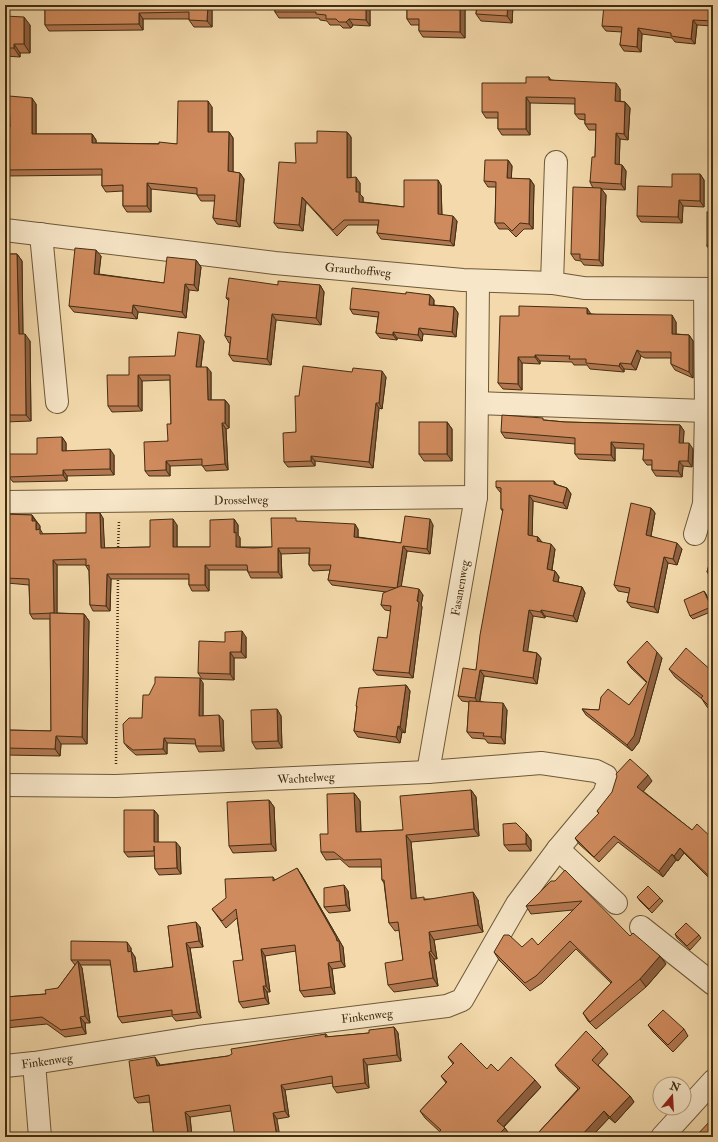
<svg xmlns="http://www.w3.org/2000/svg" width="718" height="1142" viewBox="0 0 718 1142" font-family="'IM FELL Double Pica',serif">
<rect width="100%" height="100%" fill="#f3d9ab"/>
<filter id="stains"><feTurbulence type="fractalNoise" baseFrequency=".005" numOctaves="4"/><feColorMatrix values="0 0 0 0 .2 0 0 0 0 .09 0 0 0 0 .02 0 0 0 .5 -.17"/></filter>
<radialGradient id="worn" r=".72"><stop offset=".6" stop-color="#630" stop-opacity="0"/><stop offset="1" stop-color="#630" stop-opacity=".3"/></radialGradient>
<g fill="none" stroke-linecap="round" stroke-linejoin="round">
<!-- minor casing -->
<g stroke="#6e5939" stroke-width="24">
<g id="minor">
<polyline points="5,230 275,263 463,280 552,283 584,288 713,289"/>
<polyline points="41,234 57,402"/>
<polyline points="552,283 556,162"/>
<polyline points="477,403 706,411"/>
<polyline points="5,502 476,497"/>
<polyline points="695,534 704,504 706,411 705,289"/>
<polyline points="428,772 476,497 478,281"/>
<polyline points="5,785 116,786 428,772 541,763 596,771 606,776 608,783 604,794 558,849 517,904 462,1000 447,1006 198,1037 34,1063 5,1066"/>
<polyline points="558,849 616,903"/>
<polyline points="641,927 713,984"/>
<polyline points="34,1063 40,1137"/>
<polyline points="662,1137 713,1081"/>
</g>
</g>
<!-- path -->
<g stroke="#422e13" stroke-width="2.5" stroke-dasharray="1 2" stroke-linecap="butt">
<polyline points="118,550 119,521"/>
<polyline points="116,764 118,577"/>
</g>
<!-- minor -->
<use href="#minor" stroke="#f7e6c8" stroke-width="22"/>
</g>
<!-- wall -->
<g fill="#b27750" stroke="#422e13">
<polygon points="45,5 210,5 212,7 212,27 194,27 189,20 189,19 143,19 143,30 49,31 45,25"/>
<polygon points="275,5 463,5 465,7 465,38 423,37 419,31 419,25 411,25 407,19 407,9 370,9 370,26 353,25 351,28 343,28 340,25 330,25 327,21 320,20 319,18 279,18 275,12"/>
<polygon points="477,5 513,5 512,23 481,21 476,14"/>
<polygon points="713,5 713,26 697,25 695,44 675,42 672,38 642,34 641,52 624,51 620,45 622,32 606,31 602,26"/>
<polygon points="5,16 30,25 30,53 20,53 20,57 5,56"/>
<polygon points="549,77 551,80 620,89 620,101 625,102 630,108 628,140 620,139 619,165 622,165 626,171 625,190 601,189 606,195 603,266 584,265 581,261 575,260 571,254 593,188 590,182 595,157 596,130 589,130 585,124 585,120 579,119 575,114 575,104 530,103 530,135 502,135 498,129 498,118 486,118 482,112 526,83"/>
<polygon points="36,104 36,134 92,134 96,140 96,143 177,144 212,107 212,132 229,132 233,138 233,172 240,173 244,179 240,227 217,224 213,218 215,201 201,201 197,195 197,194 151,189 151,212 127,212 123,206 123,191 106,192 102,186 102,175 5,176 5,127 10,127"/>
<polygon points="347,132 351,137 351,178 360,183 360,194 363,197 363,202 404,207 441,185 442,215 457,221 454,246 381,239 377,233 378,225 348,225 337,236 306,202 303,231 278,228 274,223 296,163 317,143"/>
<polygon points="508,160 512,166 511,179 530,179 534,185 533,229 524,229 516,237 508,229 499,229 495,223 496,187 488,187 484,181"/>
<polygon points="700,174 704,180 704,207 683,206 682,223 641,222 637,216 672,187"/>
<polygon points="713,212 713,255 707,246"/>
<polygon points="5,254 17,254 22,261 23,334 30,341 31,421 5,422"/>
<polygon points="101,256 99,274 164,283 196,260 201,267 198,291 189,290 186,318 138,312 137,319 74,312 69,306"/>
<polygon points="278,285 320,285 324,292 321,325 276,320 271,365 233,361 229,355 230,343 229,343 225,336 229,301 226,298"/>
<polygon points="406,294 430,295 434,300 434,305 454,307 458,313 456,337 423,334 422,341 397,338 397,340 380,338 376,333 378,317 353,314 350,309"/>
<polygon points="591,314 676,322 676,334 689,335 693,341 693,378 675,370 671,364 671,358 645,358 641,356 636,370 624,369 624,372 590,369 587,365 574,365 572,362 540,361 540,364 522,363 522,390 503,389 498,383 519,316"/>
<polygon points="204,341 201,367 211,372 211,400 225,400 229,405 229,428 226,429 228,470 206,471 202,465 170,466 170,476 149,476 145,471 168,441 171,424 170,380 142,381 142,411 112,412 108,406 129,375 175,356"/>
<polygon points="386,377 382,409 379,408 373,468 315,461 315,466 288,467 284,462 296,432 299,396"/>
<polygon points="544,420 565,422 680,425 684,431 683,443 693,449 692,467 683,466 682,477 656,476 652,470 652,465 647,465 643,460 644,449 615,448 615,461 579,459 575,454 575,444 505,438 501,432"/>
<polygon points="447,422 452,429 452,461 424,461 419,454"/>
<polygon points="62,437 66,443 66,451 114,455 114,475 67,476 67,481 13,482 9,477 37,454"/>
<polygon points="558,485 567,488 571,494 567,509 533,501 532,536 538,537 541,542 555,549 552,570 555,571 559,577 558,582 582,587 585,593 577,622 545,616 545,618 533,616 527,651 537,653 541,658 537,684 484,676 480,701 507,710 505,744 488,743 485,739 472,738 467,732 469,702 462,701 458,696 476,670 503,512 501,509 501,493 500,492 496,487"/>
<polygon points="651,508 655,513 651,536 682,549 677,565 668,563 658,613 631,607 627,602 629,593 618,591 614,585"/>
<polygon points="5,514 32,515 40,526 40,529 43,534 86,533 103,518 104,548 150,547 177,525 177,547 210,547 234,519 238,525 238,535 240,538 240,547 272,547 298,522 358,529 358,537 401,543 433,525 430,554 407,551 401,586 423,595 421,605 422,607 413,678 377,675 373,670 387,638 391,611 385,610 381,605 386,592 332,585 328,580 330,570 313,571 309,565 309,553 281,554 282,578 251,578 247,570 209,570 209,591 192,591 189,585 189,579 111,579 110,611 93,611 90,605 89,571 86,566 86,565 57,565 57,613 84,614 89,621 87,744 61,744 60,756 5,755 5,717 9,723 9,730 51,731 50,619 33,619 30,614 29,585 7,583 5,580"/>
<polygon points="713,551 713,579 712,579 707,572"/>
<polygon points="706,594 713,611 693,619 690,616"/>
<polygon points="246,637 246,658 234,658 234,680 202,679 198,673 225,642"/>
<polygon points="662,658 639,742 632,751 586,715 582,709 599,710 629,705 647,683 631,668 627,662"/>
<polygon points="669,669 713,672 713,712 707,707 702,699 675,677"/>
<polygon points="203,683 203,716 223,720 224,751 199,752 196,746 196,744 167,743 167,754 136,755 128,748 124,743 142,718 149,695"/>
<polygon points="406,685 410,691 405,733 402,732 400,743 358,737 354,731 357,707 356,706"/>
<polygon points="277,709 281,716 282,748 256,749 252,742"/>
<polygon points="652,781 643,791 692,830 713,839 713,882 684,853 678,861 676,860 663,877 618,842 599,862 579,844 575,838 599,814 597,811"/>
<polygon points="471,790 476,797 479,836 411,842 416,898 425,899 478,900 483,932 434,940 437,959 434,959 438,986 394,992 388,985 403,960 399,930 395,931 389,923 384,883 382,880 382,867 349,867 340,859 326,860 321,852 328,834 354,793 360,801 361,832 403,830"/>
<polygon points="269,800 274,807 276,851 233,853 229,846"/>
<polygon points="154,810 158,815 158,842 180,847 181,874 159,875 155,869 155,856 128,857 124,852"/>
<polygon points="526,833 531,840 531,851 509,851 504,845"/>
<polygon points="301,874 343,947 345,967 332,969 335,994 304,997 300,991 296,951 265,956 270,992 267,992 269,1004 243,1008 239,1002 243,960 237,918 226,928 212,909 273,877 275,880"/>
<polygon points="555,881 630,936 660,956 666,964 646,987 596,1029 588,1021 583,1013 611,983 576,949 542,983 530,991 499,960 494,952 538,945 573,910 531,914 526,906"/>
<polygon points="348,891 350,911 329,913 324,907"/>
<polygon points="637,897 660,898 663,901 652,913 640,901"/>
<polygon points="168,926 200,927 203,947 190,948 201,1018 176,1021 172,1016 122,1023 118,1017 111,965 80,965 82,968 90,1023 85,1023 86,1034 65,1037 47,1024 5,1028 5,997 46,994 58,988 75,965 71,960 131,948 131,951 135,957 137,972 173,967"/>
<polygon points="675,934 699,935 701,938 690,950 677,938"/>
<polygon points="648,1025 684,1029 688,1036 673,1052 653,1032"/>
<polygon points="394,1027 398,1033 401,1061 367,1065 369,1088 337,1093 333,1087 333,1083 285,1090 289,1117 277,1119 231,1111 190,1117 192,1137 154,1137 150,1102 138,1103 134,1098 159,1063 160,1065 228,1056 326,1034 328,1037 369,1033"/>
<polygon points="603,1048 608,1054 598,1065 630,1096 634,1102 615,1123 609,1118 591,1137 543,1137 539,1132 578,1089 559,1071 555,1065"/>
<polygon points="448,1057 487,1069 498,1071 541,1087 504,1127 510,1135 508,1137 434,1137 440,1132 425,1118 420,1111 446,1083 441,1076 453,1064"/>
</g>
<!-- shaded-wall -->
<g fill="#916141" stroke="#422e13">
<polygon points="208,5 210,5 212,7 212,27 207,21"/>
<polygon points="366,5 368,5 370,9 370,26 366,20"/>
<polygon points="460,5 463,5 465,7 465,38 460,32"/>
<polygon points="508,5 513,5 512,23 507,16"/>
<polygon points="139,13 143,19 143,30 139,24"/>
<polygon points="24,17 30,25 30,53 24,44"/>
<polygon points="349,19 353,25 351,28 346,22"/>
<polygon points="693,20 697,25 695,44 691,39"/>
<polygon points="638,28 642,34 641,52 637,47"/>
<polygon points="14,44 20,53 20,57 14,48"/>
<polygon points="616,83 620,89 620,107 615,101"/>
<polygon points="526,97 530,103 530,135 526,129"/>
<polygon points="32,98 36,104 36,140 32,134"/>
<polygon points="208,101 212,107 212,138 208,132"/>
<polygon points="625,102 630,108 628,140 624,134"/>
<polygon points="229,132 233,138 233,177 228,171"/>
<polygon points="347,132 351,137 351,183 347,178"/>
<polygon points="616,133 620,139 619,170 615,164"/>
<polygon points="92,134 96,140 96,150 92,143"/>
<polygon points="508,160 512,166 511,184 507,178"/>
<polygon points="622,165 626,171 625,190 621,184"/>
<polygon points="240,173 244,179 240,227 236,221"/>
<polygon points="700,174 704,180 704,207 700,201"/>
<polygon points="356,177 360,183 360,194 363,197 363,208 359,202 356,192"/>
<polygon points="530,179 534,185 533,229 529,224"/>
<polygon points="438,180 441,185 442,220 438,214"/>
<polygon points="147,183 151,189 151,212 147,206"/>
<polygon points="601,188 606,195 603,266 599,260"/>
<polygon points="302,197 306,202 303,231 299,225"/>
<polygon points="679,200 683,206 682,223 678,217"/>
<polygon points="453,216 457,221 454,246 450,241"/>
<polygon points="96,250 101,256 98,280 94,274"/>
<polygon points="17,254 22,261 23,341 19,334"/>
<polygon points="196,260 201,267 198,291 194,285"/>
<polygon points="185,284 189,290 186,318 182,312"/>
<polygon points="320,285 324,292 321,325 316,318"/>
<polygon points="430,295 434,300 433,310 429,305"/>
<polygon points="133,305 138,312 137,319 132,313"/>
<polygon points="454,307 458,313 456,337 452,332"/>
<polygon points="587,308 591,314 587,314"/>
<polygon points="272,314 276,320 271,365 267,359"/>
<polygon points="672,315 676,322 676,340 672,334"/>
<polygon points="419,328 423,334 422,341 418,335"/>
<polygon points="393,332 397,338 397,340 393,335"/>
<polygon points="25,334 30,341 31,421 26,415"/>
<polygon points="200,335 204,341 200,373 196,367"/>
<polygon points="689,335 693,341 693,378 689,372"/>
<polygon points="637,350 641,356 636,370 631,364"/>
<polygon points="535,355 540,361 540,364 535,357"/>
<polygon points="518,357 522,363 522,390 518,384"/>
<polygon points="620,363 624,369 624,372 619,366"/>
<polygon points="207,367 211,372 211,406 208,400"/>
<polygon points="382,371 386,377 382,409 379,403"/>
<polygon points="138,375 142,381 142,411 138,406"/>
<polygon points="225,400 229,405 229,428 225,423"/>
<polygon points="376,403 379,408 373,468 369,462"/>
<polygon points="447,422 452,429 452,461 447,454"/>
<polygon points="222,423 226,429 228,470 225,464"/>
<polygon points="680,425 684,431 683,449 679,443"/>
<polygon points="62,437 66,443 66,456 62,451"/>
<polygon points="611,442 615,448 615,461 611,455"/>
<polygon points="689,443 693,449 692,467 688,461"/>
<polygon points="110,449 114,455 114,475 110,469"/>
<polygon points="311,456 315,461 315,466 311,461"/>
<polygon points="166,461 170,466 170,476 166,470"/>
<polygon points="679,461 683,466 682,477 678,471"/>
<polygon points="63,470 67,476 67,481 63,475"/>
<polygon points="554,481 558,486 554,484"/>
<polygon points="567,488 571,494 567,509 563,503"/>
<polygon points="529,495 533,501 532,541 528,535"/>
<polygon points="651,508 655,513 650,541 646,535"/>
<polygon points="100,513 103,518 105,554 101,548"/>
<polygon points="32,515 35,521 35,526 32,521"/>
<polygon points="173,519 177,525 177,553 173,547"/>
<polygon points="234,519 238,525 238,535 240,538 240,553 236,547 234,533"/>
<polygon points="430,519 433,525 430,554 427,549"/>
<polygon points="36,521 40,526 39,535 36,530"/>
<polygon points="355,524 358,529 358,542 354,537"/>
<polygon points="538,537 542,542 537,541"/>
<polygon points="677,543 682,549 677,565 673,559"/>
<polygon points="551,544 555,549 551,575 547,569"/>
<polygon points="403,546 407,551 400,594 397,588"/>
<polygon points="278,548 281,554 282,578 278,572"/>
<polygon points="664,557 668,563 658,613 654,607"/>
<polygon points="53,560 57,565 57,619 54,614"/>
<polygon points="205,565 209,570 209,591 205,585"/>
<polygon points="555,571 559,577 557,587 553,581"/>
<polygon points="107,574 111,579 110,611 106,606"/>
<polygon points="582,587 585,593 577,622 573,616"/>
<polygon points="419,589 423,595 421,605 422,607 413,678 409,673"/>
<polygon points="704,591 706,594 713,611 711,607"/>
<polygon points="529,610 533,616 527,656 523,651"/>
<polygon points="541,610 545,616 545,618 541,612"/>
<polygon points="84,614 89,621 87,744 82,737"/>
<polygon points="242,631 246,637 246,658 241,652"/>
<polygon points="230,652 234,658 234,680 230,674"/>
<polygon points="657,652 662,658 639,742 632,751 627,745"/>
<polygon points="537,653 541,658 537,684 533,678"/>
<polygon points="480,670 484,676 479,704 475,698"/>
<polygon points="200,678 203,683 203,721 199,716"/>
<polygon points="406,685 410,691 405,733 400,727"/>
<polygon points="503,703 507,710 505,744 501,737"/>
<polygon points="277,709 281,716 282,748 278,741"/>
<polygon points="219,715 223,720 224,751 221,746"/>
<polygon points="5,717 9,723 8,738 5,733"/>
<polygon points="398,726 402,732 400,743 396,737"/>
<polygon points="56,736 61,744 60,756 55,749"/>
<polygon points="164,738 167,743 167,754 163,749"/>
<polygon points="648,775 652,781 642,793 637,787"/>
<polygon points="471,790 476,797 479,836 474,829"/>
<polygon points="354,793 360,801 361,840 356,832"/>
<polygon points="269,800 274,807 276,851 271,844"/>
<polygon points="154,810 158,815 158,848 154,842"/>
<polygon points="526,833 531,840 531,851 526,844"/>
<polygon points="406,835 411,842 417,906 411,899"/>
<polygon points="176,842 180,847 181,874 177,868"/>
<polygon points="680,848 684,853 678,861 674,856"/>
<polygon points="672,854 676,860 663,877 659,871"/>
<polygon points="297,868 301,874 343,947 345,967 341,961 337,941"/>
<polygon points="344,885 348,891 350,911 346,905"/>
<polygon points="473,892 478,900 483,932 478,925"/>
<polygon points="196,922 200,927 203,947 199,941"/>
<polygon points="429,932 434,940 437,959 431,951"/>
<polygon points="127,942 131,948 131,951 135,957 138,978 134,972 128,952"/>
<polygon points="186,943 190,948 201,1018 197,1012"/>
<polygon points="261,949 265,956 270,992 266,986"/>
<polygon points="429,952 434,959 438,986 433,978"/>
<polygon points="660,956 666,964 646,987 640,979"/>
<polygon points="78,961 82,968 90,1023 85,1016"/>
<polygon points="328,963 332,969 335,994 331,987"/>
<polygon points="263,986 267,992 269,1004 265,998"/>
<polygon points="80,1017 85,1023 86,1034 82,1027"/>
<polygon points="394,1027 398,1033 401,1061 397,1055"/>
<polygon points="155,1057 159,1063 161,1072 157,1066"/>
<polygon points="363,1059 367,1065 369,1088 365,1083"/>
<polygon points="535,1080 541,1087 502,1128 497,1121"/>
<polygon points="281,1085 285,1090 289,1117 285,1111"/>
<polygon points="630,1096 634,1102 615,1123 610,1117"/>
<polygon points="604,1111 609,1118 591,1137 580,1137"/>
<polygon points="185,1112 190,1117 192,1137 188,1133"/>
<polygon points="273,1113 277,1119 280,1137 277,1137"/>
<polygon points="505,1128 510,1135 508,1137 496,1137"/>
</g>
<!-- building -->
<g fill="#cf8a5d" stroke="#422e13">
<polygon points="45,5 208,5 207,21 189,20 189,12 139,13 139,24 45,25"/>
<polygon points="275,5 366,5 366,20 349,19 346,22 339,22 336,19 326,19 326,15 316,14 316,12 275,12"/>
<polygon points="407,5 460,5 460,32 419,31 419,19 407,19"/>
<polygon points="477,5 508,5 507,16 476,14"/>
<polygon points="604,5 713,5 713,21 693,20 691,39 671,36 671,33 638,28 637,47 620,45 622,27 602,26"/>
<polygon points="5,16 24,17 24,44 14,44 14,48 5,48"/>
<polygon points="526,77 549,77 549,80 616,83 615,101 625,102 624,134 616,133 615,164 622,165 621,184 590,182 592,157 595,157 596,124 585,124 585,114 575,114 575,98 526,97 526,129 498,129 498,112 482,112 482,83 526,83"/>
<polygon points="9,96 32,98 32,134 92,134 92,143 159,144 159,142 177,144 178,101 208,101 208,132 229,132 228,171 240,173 236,221 213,218 215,195 197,195 197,188 147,183 147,206 123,206 123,185 102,186 102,169 5,170 5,127 10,127"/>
<polygon points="317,131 347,132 347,178 356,177 356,192 359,192 359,202 404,207 404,180 438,180 438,214 453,216 450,241 377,233 379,220 344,220 333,230 302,197 299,225 274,223 279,162 296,163 295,143 317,143"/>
<polygon points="485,160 508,160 507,178 530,179 529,224 520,223 512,231 504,223 495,223 496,182 484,181"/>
<polygon points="672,174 700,174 700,201 679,200 678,217 637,216 638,186 672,187"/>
<polygon points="573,187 601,188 599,260 580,259 580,254 571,254"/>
<rect x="707" y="212" width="6" height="34"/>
<polygon points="75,248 96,250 94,274 164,283 167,257 196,260 194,285 185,284 182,312 133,305 132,313 69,306"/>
<polygon points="5,254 17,254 19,334 25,334 26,415 5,415"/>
<polygon points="229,278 278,285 278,281 320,285 316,318 272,314 267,359 229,355 231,337 225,336 229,298 226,298"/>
<polygon points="352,288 406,294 406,292 430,295 429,305 454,307 452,332 419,328 418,335 393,332 393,335 376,333 379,312 350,309"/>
<polygon points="519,306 587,308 587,314 672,315 672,334 689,335 689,372 671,364 671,352 641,352 637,350 631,364 620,363 619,366 586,363 586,359 569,359 570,356 535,355 535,357 518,357 518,384 498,383 500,316 519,316"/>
<polygon points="178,332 200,335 196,367 207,367 208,400 225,400 225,423 222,423 225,464 202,466 202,459 166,461 166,470 145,471 144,442 168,441 167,424 171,424 170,375 138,375 138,406 108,406 107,375 129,375 129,357 175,356"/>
<polygon points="303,366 352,372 353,368 382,371 379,403 376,403 369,462 311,456 311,461 284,462 283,433 296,432 295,396 299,396"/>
<polygon points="502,415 543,418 543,420 565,422 680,425 679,443 689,443 688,461 679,461 678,471 652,470 652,460 643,460 644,444 611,442 611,455 575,454 575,438 501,432"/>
<rect x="419" y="422" width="28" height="32"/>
<polygon points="62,437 62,451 110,449 110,469 63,470 63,475 9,477 9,454 37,454 37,438"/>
<polygon points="496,481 554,481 554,484 567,488 563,503 529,495 528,535 538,537 537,541 551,544 547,569 555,571 553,581 582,587 573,616 541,610 541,612 529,610 523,651 537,653 533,678 480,670 475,698 458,696 463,668 476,670 480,635 503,509 501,509 501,488 496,487"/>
<polygon points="631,503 651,508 646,535 677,543 673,559 664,557 654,607 627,602 630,588 614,585"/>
<polygon points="86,513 100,513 101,548 150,547 150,520 173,519 173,547 210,547 210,520 234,519 234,533 236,532 236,547 253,548 272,547 271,518 296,518 296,521 355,524 354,537 401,543 405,516 430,519 427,549 403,546 397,588 328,580 331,565 309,565 310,548 278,548 278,572 248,572 247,565 205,565 205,585 189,585 189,574 107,574 106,606 90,605 89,565 86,566 86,559 53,560 54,613 30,614 29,579 5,578 5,514 32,515 32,521 36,521 36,530 40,529 40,534 86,533"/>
<polygon points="713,551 713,574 707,572"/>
<polygon points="401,586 419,589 417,601 419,602 409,673 373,670 378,637 387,638 391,606 381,605 383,593"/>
<polygon points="704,591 711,607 690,616 684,600"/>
<polygon points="50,613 84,614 82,737 56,736 55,749 5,748 5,730 51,731"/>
<polygon points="242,631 241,652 230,652 230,674 198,673 199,641 225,642 225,632"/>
<polygon points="647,641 657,652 634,736 627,745 582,709 599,710 601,697 608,689 629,705 647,682 627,662"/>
<polygon points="686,648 713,672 713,710 701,698 703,696 669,669"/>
<polygon points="155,677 200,678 199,716 219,715 221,746 196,746 195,739 164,738 163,749 133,750 124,743 123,724 129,718 142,718 143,695 149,695 155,683"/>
<polygon points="406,685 400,727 398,726 396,737 354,731 357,706 356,706 359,688"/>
<polygon points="469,701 503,703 501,737 483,736 484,733 467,732"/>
<polygon points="277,709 278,741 252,742 251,710"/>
<polygon points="630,759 648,775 637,787 692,830 697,824 713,839 713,880 680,848 674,856 672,854 659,871 614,836 594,857 575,838 599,813 597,811 612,792 617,776 616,774"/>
<polygon points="471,790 474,829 406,835 411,899 424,897 424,900 473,892 478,925 429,932 431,951 429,952 433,978 388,985 385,963 403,960 398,922 389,923 384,880 382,880 381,859 344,860 334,852 321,852 320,834 328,834 327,794 354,793 356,832 403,830 400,796"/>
<polygon points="269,800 271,844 229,846 227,802"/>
<polygon points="124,810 154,810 154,842 176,842 177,868 155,869 154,846 154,851 124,852"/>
<polygon points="516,823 526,833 526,844 504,845 503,824"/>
<polygon points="297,868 336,937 337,941 339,941 341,961 328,963 331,987 300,991 295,945 261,949 266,986 263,986 265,998 239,1002 233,961 243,960 236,909 222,921 212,909 226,898 225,879 273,877 273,881"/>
<polygon points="565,870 630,936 633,933 660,956 640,979 590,1022 583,1013 612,982 570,941 536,976 525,983 494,952 504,935 509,935 522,947 532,938 538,945 582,901 526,906 551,881 555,881"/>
<polygon points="344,885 346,905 324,907 324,888"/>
<polygon points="648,886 660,898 649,909 637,897"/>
<polygon points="196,922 199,941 186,943 197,1012 172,1015 172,1010 118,1017 110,960 71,960 71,941 127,942 128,952 131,951 134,972 173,967 168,926"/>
<polygon points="686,923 699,935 687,946 675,934"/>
<polygon points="78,961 85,1016 80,1017 82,1027 61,1030 42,1017 5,1021 5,997 46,994 45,990 58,988"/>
<polygon points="663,1010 684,1029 668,1045 648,1025"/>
<polygon points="394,1027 397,1055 363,1059 365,1083 333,1087 332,1076 281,1085 285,1111 273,1113 277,1137 235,1137 230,1105 185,1112 188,1133 154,1137 149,1095 134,1098 129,1061 155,1057 157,1066 228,1056 232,1054 231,1049 326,1034 325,1037 369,1033 369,1030"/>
<polygon points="586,1031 603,1048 592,1060 630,1096 610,1117 604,1111 580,1137 545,1137 539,1132 580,1088 555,1065"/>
<polygon points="461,1043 487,1069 491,1064 498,1071 511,1057 535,1080 497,1121 505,1128 496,1137 434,1137 441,1130 420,1111 447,1082 441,1076 454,1063 448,1057"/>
<polygon points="712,1119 713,1120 713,1137 695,1137"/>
</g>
<g text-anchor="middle" stroke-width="3" stroke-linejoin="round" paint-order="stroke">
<!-- street labels -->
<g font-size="12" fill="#422e13" stroke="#f7e6c8">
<text transform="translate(358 270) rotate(5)" y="4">Grauthoffweg</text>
<text transform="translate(241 500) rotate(-1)" y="4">Drosselweg</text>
<text transform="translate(460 588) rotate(-80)" y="4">Fasanenweg</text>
<text transform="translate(306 778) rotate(-3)" y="4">Wachtelweg</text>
<text transform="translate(367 1016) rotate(-7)" y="4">Finkenweg</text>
<text transform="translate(47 1061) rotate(-8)" y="4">Finkenweg</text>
</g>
</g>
<!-- margin -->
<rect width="718" height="1142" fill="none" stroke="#f3d9ab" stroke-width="20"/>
<rect x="6" y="6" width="706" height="1130" fill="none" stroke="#422e13" stroke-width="2"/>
<rect x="10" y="10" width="698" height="1122" fill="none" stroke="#422e13"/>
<!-- north arrow -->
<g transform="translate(672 1096) rotate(18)"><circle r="19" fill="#f7e6c8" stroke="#af9c80"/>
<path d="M0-3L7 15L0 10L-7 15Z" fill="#8f2418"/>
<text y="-6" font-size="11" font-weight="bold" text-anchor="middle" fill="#422e13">N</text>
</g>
<rect width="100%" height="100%" filter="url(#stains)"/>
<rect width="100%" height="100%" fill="url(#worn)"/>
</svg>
